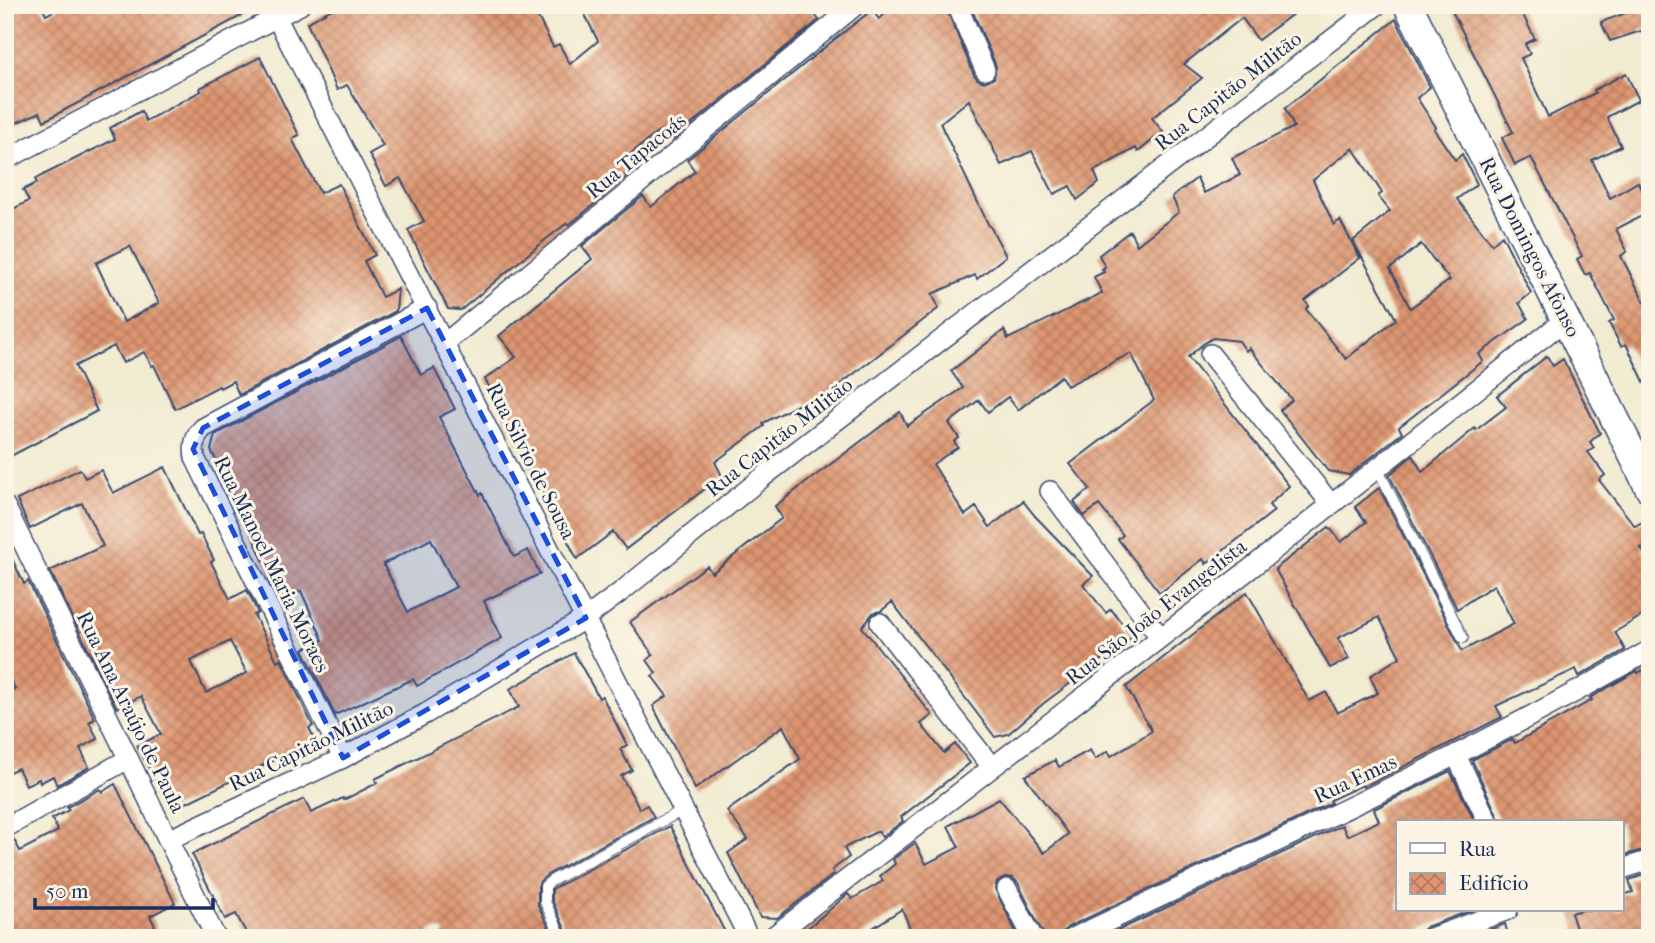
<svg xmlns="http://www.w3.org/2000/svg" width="1655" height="943" viewBox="0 0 1655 943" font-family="'IM FELL French Canon',serif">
<defs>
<pattern id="building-cross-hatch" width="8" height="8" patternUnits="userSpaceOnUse" patternTransform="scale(1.75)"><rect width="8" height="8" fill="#de9570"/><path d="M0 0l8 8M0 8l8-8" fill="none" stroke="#b37a5f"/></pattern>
</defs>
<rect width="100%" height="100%" fill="#fcf5e5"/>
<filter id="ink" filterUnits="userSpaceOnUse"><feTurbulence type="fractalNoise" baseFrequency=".0143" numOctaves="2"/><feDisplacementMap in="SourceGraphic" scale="14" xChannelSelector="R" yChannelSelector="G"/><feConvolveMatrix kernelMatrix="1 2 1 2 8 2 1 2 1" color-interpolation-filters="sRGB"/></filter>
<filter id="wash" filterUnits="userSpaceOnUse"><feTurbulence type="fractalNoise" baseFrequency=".00686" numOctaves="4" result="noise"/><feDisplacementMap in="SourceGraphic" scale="28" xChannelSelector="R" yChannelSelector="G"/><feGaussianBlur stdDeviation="1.57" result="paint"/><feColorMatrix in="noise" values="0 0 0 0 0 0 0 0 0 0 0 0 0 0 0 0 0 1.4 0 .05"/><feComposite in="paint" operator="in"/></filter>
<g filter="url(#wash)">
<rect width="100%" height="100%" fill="#f1ebd1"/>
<g id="blocks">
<!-- building -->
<g fill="url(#building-cross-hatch)" fill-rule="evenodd">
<polygon points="5,5 41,5 46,15 64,5 258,5 258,7 44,121 40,112 5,128"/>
<polygon points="339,5 532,5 553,47 559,44 570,64 598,41 580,5 807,5 819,20 671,141 661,130 634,151 626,159 633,168 625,175 627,177 569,225 567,223 545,240 461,310 448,309 408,230 424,221 400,178 386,186 369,154 383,146 347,85 337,90 307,23"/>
<polygon points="896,5 945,5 974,75 978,80 984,82 994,78 996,66 970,5 1305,5 1258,40 1242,18 1184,64 1202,78 1152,118 1163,132 1138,152 1136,148 1094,171 1099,183 1077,200 1070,186 1054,194 1032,151 1001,165 969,100 940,123 989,226 990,226 1006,256 977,279 975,275 932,294 939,308 807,410 803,402 763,423 764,426 715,462 722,476 626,549 613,532 577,559 485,379 516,357 499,336 592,259 582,246 643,196 651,207 695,171 687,160 835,39 872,10 879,19"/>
<polygon points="1449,5 1518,5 1535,39 1525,44 1530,54 1521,58 1548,117 1595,93 1594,90 1626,73 1639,100 1607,117 1621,146 1592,160 1610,198 1638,182 1650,206 1650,212 1616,229 1627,251 1621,256 1650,313 1650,394 1626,344 1621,346 1609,323 1614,320 1590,273 1585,275 1577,259 1582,256 1531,157 1515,165 1502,138 1513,132"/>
<polygon points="1645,6 1650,28 1610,41 1601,22"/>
<path d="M1396 19 1430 87 1417 98 1436 127 1434 129 1455 160 1462 154 1477 184 1457 199 1492 244 1502 235 1531 293 1519 303 1528 319 1479 354 1483 361 1399 427 1402 433 1349 475 1328 471 1280 410 1292 400 1249 348 1246 351 1239 341 1213 338 1203 344 1188 357 1289 486 1269 505 1274 511 1206 564 1203 559 1160 593 1118 539 1123 535 1099 505 1084 516 1074 502 1090 489 1070 464 1154 400 1131 353 1067 386 1061 376 1018 410 1008 397 988 412 979 400 949 423 959 438 954 442 958 447 933 464 965 515 976 507 990 527 1023 501 1035 516 1093 576 1083 584 1106 613 1111 609 1132 637 1044 703 1008 734 995 737 892 602 881 611 873 613 862 627 932 715 921 724 944 753 955 744 970 763 901 817 903 821 882 837 878 831 844 848 849 857 832 870 834 874 777 918 760 917 728 853 748 839 727 811 800 759 783 726 695 789 653 706 667 696 652 676 656 673 647 660 653 655 630 622 707 566 712 573 782 518 775 506 900 412 907 426 963 388 951 371 1004 330 1008 339 1102 293 1094 277 1104 272 1102 269 1105 267 1099 255 1130 231 1137 245 1179 212 1172 197 1197 178 1204 193 1240 175 1232 158 1294 127 1285 108ZM1353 148 1382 193 1378 196 1390 211 1353 241 1396 319 1346 359 1306 309 1309 306 1305 301 1360 258 1340 220 1334 225 1313 180ZM1421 244 1450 280 1410 308 1390 269Z"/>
<path d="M260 57 299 135 292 139 320 193 339 184 375 255 364 261 382 297 398 289 396 311 239 395 233 381 220 388 219 386 175 409 154 365 152 366 144 352 123 363 114 346 75 366 97 411 5 459V213L29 201 23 190 37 183 35 179 115 139 110 128 141 111 146 121 201 91 200 88ZM130 246 159 303 124 322 96 263Z"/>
<path d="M401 336 421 375 434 368 455 409 439 417 480 495 482 493 514 557 528 550 540 574 484 601 502 638 417 686 413 679 335 715 303 649 323 640 301 591 280 602 269 580 272 578 211 450 215 435ZM431 539 456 587 408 612 383 564Z"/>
<polygon points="1547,356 1553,366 1563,359 1600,433 1590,442 1594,448 1588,452 1605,475 1599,480 1635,526 1644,521 1650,533 1650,543 1641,548 1650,564 1650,611 1615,632 1625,650 1579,676 1576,669 1496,706 1502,717 1363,787 1362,785 1330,800 1331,803 1068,927 1063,932 1061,938 1045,938 1018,883 1013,878 1007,877 997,882 995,889 1019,938 914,938 902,909 857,938 796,938 848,894 852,899 883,881 880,876 895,864 893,859 915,843 926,864 959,847 948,826 999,798 1044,853 1068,834 1025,776 1055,760 1059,767 1090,750 1095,759 1108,751 1111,756 1152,731 1126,687 1247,592 1309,701 1326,692 1337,713 1378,693 1370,676 1400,657 1379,617 1338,638 1349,659 1330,668 1275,569 1329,527 1341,542 1366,522 1355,507 1379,488 1462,651 1514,624 1494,585 1457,609 1389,475 1413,455 1422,472 1475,428 1476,430 1506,407 1497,396"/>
<path d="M165 467 198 535 201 534 214 560 211 562 230 599 247 590 258 613 254 615 277 661 281 659 313 726 309 728 315 740 182 805 171 808 137 746 161 734 141 696 117 708 50 571 103 546 82 503 30 529 17 500 80 469 85 478 101 470 113 493ZM230 641 247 673 206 693 191 661Z"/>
<polygon points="5,544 24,584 28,581 95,719 89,722 98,739 80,748 89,767 57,785 53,776 40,783 39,779 26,785 18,768 5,774 5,694 15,689 5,669"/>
<polygon points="574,653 599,698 602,696 627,745 620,749 632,770 621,776 640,809 647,805 654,817 547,875 540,881 538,886 538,905 554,938 445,938 444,931 438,929 431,932 428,938 249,938 236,914 225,919 192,854 304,799 311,813 343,798 344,800 377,783 375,779 519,707 510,689"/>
<polygon points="1650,666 1650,848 1622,856 1622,822 1500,822 1472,760 1513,739 1515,743 1592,700 1590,698 1637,671 1638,673"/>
<polygon points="1450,771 1475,822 1398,822 1398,910 1473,910 1426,927 1421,931 1419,938 1102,938 1342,825 1347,836 1379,821 1374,809"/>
<polygon points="115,784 175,903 150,916 161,938 5,938 5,840 13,838 20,851 58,831 52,819 69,810 67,807 100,789 102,792"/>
<polygon points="670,826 728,938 569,938 552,900 552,889"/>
<polygon points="1650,873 1650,938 1579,938 1571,913 1583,910 1622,910 1622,895 1633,892 1629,880"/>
<polygon points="1505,924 1509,938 1468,938"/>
</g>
</g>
</g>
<g filter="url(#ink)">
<use href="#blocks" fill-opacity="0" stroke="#3b4b6f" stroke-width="2"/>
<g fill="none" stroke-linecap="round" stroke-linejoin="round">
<!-- lane casing -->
<g stroke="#3b4b6f" stroke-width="12">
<g id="lane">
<polyline points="1377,468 1463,638"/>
<polyline points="435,938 438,936"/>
<polyline points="562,938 545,902 545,886 551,881 683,810"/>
</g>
</g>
<!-- street casing -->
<g stroke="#3b4b6f" stroke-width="22">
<g id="street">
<polyline points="270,5 749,938"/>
<polyline points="957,5 985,70"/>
<polyline points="5,160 300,5"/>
<polyline points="445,343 856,5"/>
<polyline points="1210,354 1331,504"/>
<polyline points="1050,491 1160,637"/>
<polyline points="5,506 216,938"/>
<polyline points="880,623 992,767"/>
<polyline points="1456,755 1488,822"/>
<path d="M343 758 195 458C193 446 194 437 203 428L427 308"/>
<polyline points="5,828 128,759"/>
<polyline points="168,840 343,758 425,714 586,618 622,591 763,477 1377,5"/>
<polyline points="1622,869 1650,860"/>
<polyline points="1007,889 1033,938"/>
<polyline points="771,938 1251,568 1566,319"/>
<path d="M1073 938C1267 846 1464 758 1650 650"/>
<polyline points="1431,938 1508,910"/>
</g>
</g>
<!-- secondary casing -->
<g stroke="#3b4b6f" stroke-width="31">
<polyline id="secondary" points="1408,5 1650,489"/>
</g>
<!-- lane -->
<use href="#lane" stroke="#fff" stroke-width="10"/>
<!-- street -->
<use href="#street" stroke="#fff" stroke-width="19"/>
<!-- secondary -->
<use href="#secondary" stroke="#fff" stroke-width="28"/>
</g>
</g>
<!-- marked area -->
<path fill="#1d4ed8" fill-opacity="0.2" stroke="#1d4ed8" stroke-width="5" stroke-dasharray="14 9" stroke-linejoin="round" d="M427 308 586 618 343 758 193 449 203 428Z"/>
<g text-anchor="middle" stroke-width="6" stroke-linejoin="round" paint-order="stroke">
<!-- street labels -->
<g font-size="21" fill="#1b2f5e" stroke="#fcf5e5">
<text transform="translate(1228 91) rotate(-38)" y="7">Rua Capitão Militão</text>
<text transform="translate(636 156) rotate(-39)" y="7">Rua Tapacoás</text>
<text transform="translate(1530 247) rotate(63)" y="7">Rua Domingos Afonso</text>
<text transform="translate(779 437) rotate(-38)" y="7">Rua Capitão Militão</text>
<text transform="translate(531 461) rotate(63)" y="7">Rua Silvio de Sousa</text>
<text transform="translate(272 564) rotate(64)" y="7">Rua Manoel Maria Moraes</text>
<text transform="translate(1156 612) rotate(-38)" y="7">Rua São João Evangelista</text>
<text transform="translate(131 712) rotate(64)" y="7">Rua Ana Araújo de Paula</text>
<text transform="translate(311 746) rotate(-26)" y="7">Rua Capitão Militão</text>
<text transform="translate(1355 779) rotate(-25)" y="7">Rua Emas</text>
</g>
</g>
<!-- margin -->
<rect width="1655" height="943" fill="none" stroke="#fcf5e5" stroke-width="28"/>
<!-- legend -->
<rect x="1396" y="820" width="228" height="91" fill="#fcf5e5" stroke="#a2a6af" stroke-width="2"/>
<rect x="1410" y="843" width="35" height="10" fill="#ffffff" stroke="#a2a6af" stroke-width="2"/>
<text x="1459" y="856" font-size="21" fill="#1b2f5e">Rua</text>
<rect x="1410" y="873" width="35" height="21" fill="url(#building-cross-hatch)" stroke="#a2a6af" stroke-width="2"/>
<text x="1459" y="890" font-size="21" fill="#1b2f5e">Edifício</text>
<!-- scale -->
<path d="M35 898v10h178v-10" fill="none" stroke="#1b2f5e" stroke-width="3.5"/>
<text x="46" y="898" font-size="21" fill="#1b2f5e" stroke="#fcf5e5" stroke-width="5" paint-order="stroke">50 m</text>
</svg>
